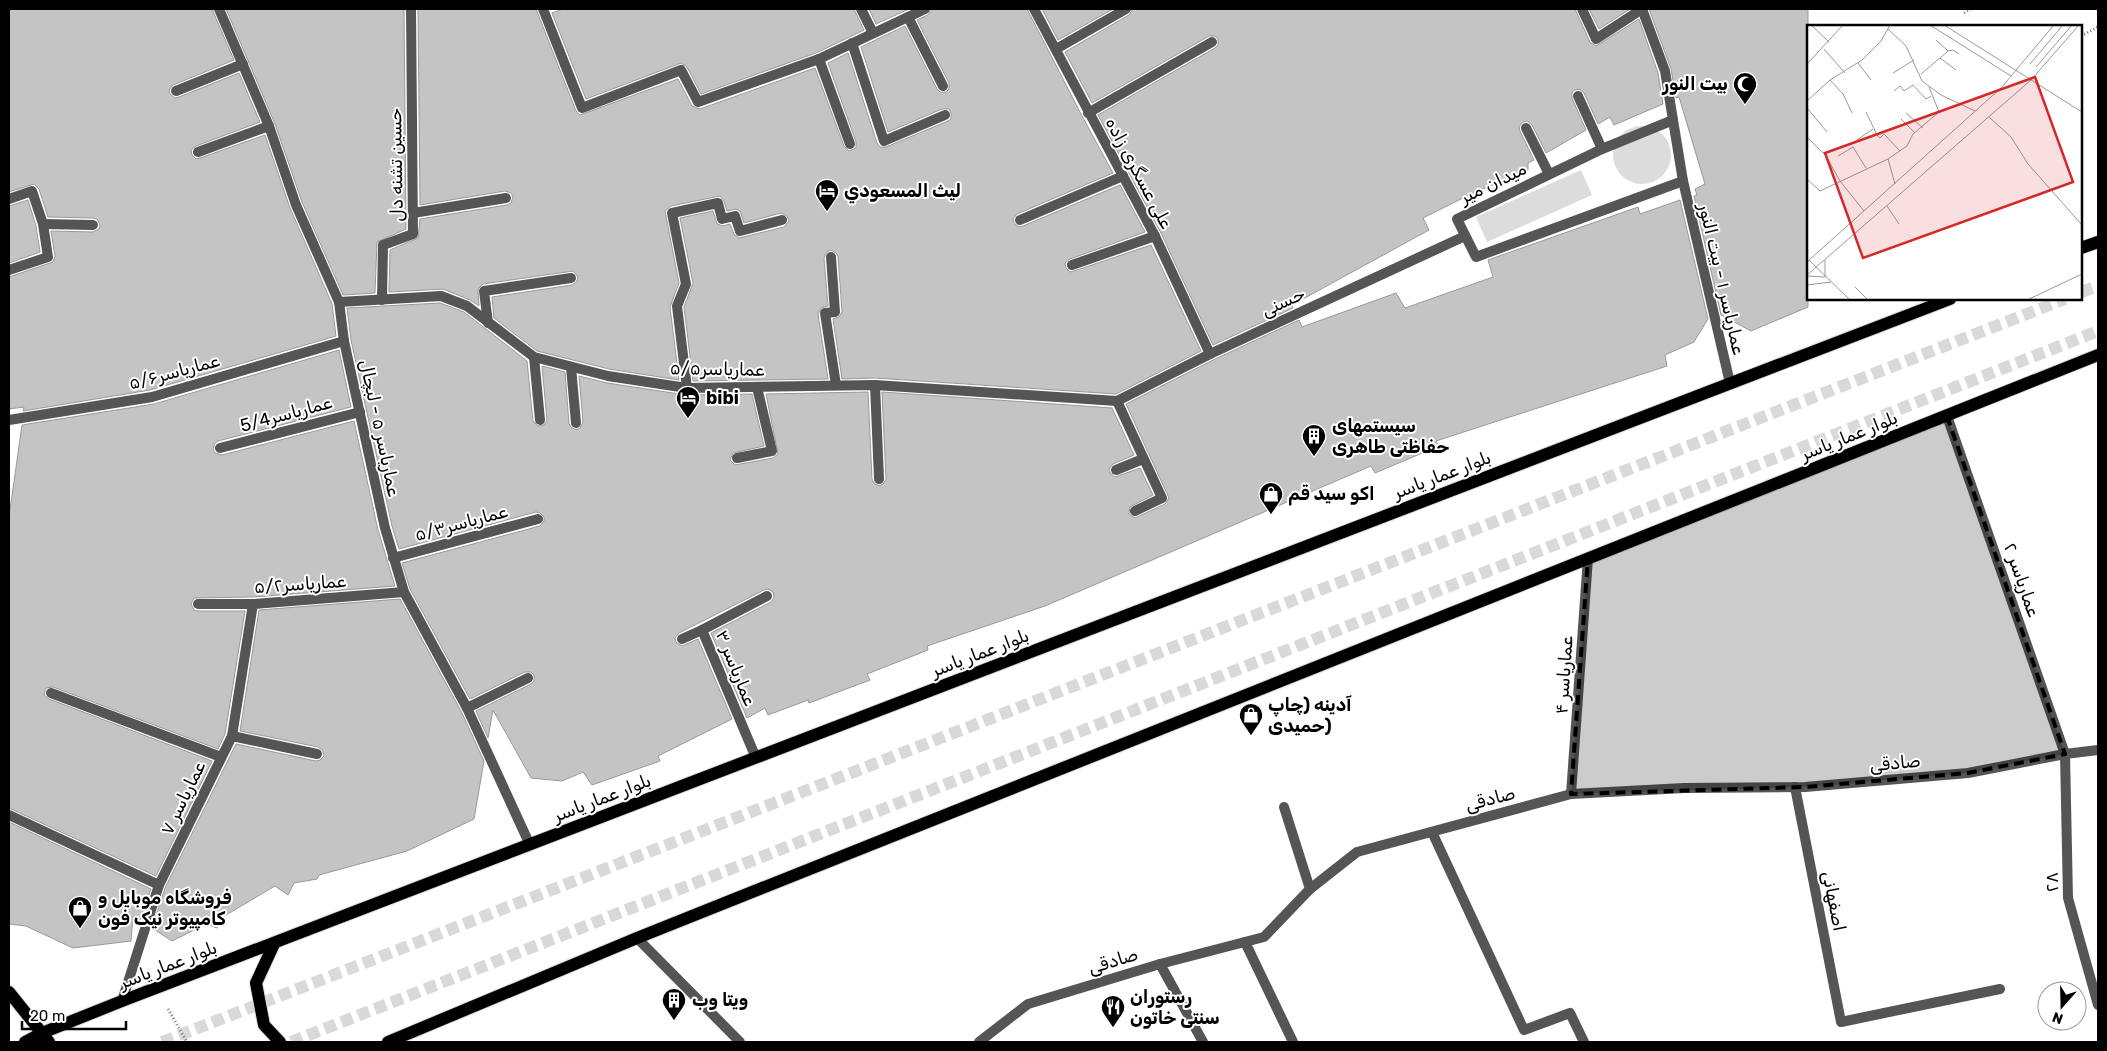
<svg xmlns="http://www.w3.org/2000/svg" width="2107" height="1051" viewBox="0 0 2107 1051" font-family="Rubik,Vazirmatn,sans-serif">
<rect width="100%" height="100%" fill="#fff"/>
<!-- green -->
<g fill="#dcdcdc">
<circle cx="1642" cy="155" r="29"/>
<polygon points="1581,170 1592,195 1487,242 1476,217"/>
</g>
<!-- building -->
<g fill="#c4c4c4" stroke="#999">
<polygon points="9,9 212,9 234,60 173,85 169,90 170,94 175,98 179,97 239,73 260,122 196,146 191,150 192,155 196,159 200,158 265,135 290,208 332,304 336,336 150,390 23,411 24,407 9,409 9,277 53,262 55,256 51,231 93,232 99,229 100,225 97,219 93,218 48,217 39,189 34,184 9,192"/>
<polygon points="226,9 404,9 406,229 377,242 375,293 343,295 302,202 275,124"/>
<polygon points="418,9 536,9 576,111 580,115 678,79 692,106 700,109 815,68 844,146 849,151 856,148 856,142 828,63 848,53 877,143 880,147 886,147 948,121 951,119 951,113 949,109 942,109 888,132 861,47 905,26 937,89 940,92 946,92 949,89 949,83 917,20 928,15 932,9 1027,9 1082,116 1113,173 1017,214 1013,219 1014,223 1019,227 1023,226 1120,185 1145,232 1070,259 1065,263 1066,268 1070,272 1074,271 1151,245 1201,351 1116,394 875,378 842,379 833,319 839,317 842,312 838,256 836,253 831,250 827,252 824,258 828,306 821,308 818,314 828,379 693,381 684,307 693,283 680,218 713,211 717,224 723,226 730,224 734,234 739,238 784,227 789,221 787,216 781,213 744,223 740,211 736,209 727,211 724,201 720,196 671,206 665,211 679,283 670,307 679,380 609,369 537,351 494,318 492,297 572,285 577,281 578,277 573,271 483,284 478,289 479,306 470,300 443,289 389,292 390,250 418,238 420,219 507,205 511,203 513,197 511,193 505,191 420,205"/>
<polygon points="563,9 854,9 864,30 816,53 701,94 687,67 681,63 586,99 552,13"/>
<polygon points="869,9 909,9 876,24"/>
<polygon points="1042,9 1113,9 1058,40"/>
<polygon points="1133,9 1575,9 1590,42 1596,46 1639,19 1658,73 1663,104 1614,125 1610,117 1598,124 1584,93 1579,89 1575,90 1572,92 1572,98 1586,130 1546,153 1532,125 1527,121 1523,122 1519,127 1520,131 1534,160 1528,163 1528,170 1473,193 1423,218 1429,230 1292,305 1293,308 1213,345 1161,233 1098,115 1215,48 1218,45 1218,39 1215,36 1209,36 1092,103 1065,52 1129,15"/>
<polygon points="1589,9 1630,9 1599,29"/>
<polygon points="1649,9 1808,9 1808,307 1751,331 1721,315 1694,196 1697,195 1695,189 1705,184 1679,97 1676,98 1671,69"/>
<polygon points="28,200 36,226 40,252 9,263 9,206"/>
<polygon points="1680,200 1708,319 1694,342 1665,355 1667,366 1436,441 1439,446 1375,473 1371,466 1045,606 927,646 928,650 867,674 870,680 809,703 808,700 768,715 765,708 747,718 711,633 771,602 774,597 773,592 768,589 764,590 679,633 675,638 676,642 682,646 698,639 732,719 658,756 660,761 592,785 583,772 562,781 531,778 493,710 488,738 476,711 531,684 534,681 534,675 531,672 525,672 470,699 410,589 402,563 540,526 544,521 544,517 540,513 536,512 399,549 392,526 351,340 347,308 440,303 464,312 527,361 533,421 538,426 544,425 547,420 542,366 565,372 569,424 571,427 576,430 580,428 583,422 579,376 607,383 686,395 752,394 764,446 733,453 730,460 735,465 773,458 778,454 766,394 868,392 872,479 874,483 879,486 883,484 886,479 882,392 1112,408 1134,455 1113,464 1109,469 1110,473 1115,477 1118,476 1140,468 1153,495 1130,507 1129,514 1135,518 1165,504 1169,498 1126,404 1213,360 1299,320 1302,327 1396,293 1405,308 1493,277 1488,260 1638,207 1640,214"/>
<polygon points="339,350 351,407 218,441 215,443 213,449 215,453 222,455 354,421 378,530 395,586 253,597 194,598 191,604 194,610 198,611 245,611 225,734 218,749 53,687 46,688 44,695 49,699 212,761 156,876 9,808 9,517 22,425 154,404"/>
<polygon points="400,599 461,711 484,761 474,819 407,851 319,875 317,879 294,883 288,895 275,886 221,918 217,928 206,924 172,941 152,928 165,888 236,744 316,761 320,760 324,756 323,751 318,747 240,731 259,610"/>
<polygon points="9,822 151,889 140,920 133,916 131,941 73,948 26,926 9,924"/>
</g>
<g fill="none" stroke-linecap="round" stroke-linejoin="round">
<!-- primary-tunnel -->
<g stroke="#d9d9d9" stroke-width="12" stroke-dasharray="12 6" stroke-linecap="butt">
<polyline points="2081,292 2098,286"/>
<polyline points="162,1042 2065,299"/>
<polyline points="291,1042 2098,331"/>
</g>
<!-- primary casing -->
<g stroke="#dbdbdb" stroke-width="14">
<g id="primary">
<polyline points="2081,248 2098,242"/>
<polyline points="274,944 256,983 264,1025 280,1042"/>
<polyline points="9,992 49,1042"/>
<polyline points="25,1042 42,1033 122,1001 1950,299"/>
<polyline points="388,1042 637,938 2098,355"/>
</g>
</g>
<!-- path -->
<g stroke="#777" stroke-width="3" stroke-dasharray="1 2.5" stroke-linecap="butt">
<polyline points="1964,13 1971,9"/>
<polyline points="2081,36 2098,27"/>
<polyline points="168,1009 187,1042"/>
</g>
<!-- lane -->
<g stroke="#555" stroke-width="10">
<polyline points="543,9 582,108 681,70 698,102 819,59 925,9"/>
<polyline points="861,9 873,33"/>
<polyline points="1034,9 1155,236 1210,354"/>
<polyline points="1582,9 1596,39 1642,9"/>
<polyline points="908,17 943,86"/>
<polyline points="852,43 884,141 945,115"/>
<polyline points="1056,49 1126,9"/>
<polyline points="819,59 850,144"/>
<polyline points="176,91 243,64"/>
<polyline points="1578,96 1602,149"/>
<polyline points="1088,113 1212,42"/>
<polygon points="1673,120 1683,181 1476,257 1457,219 1602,149"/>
<polyline points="1526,128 1549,174"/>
<polyline points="198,152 269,126"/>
<polyline points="9,199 32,191 43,224 48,257 9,270"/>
<polyline points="413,213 506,198"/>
<polyline points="1020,220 1123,176"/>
<polyline points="43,224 93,225"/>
<polyline points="831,257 835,312 825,313 836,385"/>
<polyline points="1072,265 1155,236"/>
<polyline points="382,300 383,245 413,234 411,9"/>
<polyline points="339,302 441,296 467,306 534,357 608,376 687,388 875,385 1117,401"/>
<polyline points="488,323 484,291 571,278"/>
<polyline points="534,357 540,420"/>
<polyline points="571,367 576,423"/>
<polyline points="875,385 879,479"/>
<polyline points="687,388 677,306 686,284 672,213 718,203 722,219 735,216 740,231 782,220"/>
<polyline points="1117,401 1210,354 1465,236"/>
<polyline points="1117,401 1162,498 1135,511"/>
<polyline points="9,420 152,397 344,341"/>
<polyline points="220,448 360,412"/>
<polyline points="737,458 772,451 757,387"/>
<polyline points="1116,470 1143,459"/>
<polyline points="393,558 538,519"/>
<polyline points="198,604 253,604 404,592"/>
<polyline points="682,639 702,630"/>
<polyline points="51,693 221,757"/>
<polyline points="467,708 528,678"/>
<polyline points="232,736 317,754"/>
<polyline points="756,758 702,630 767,596"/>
<polyline points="1284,807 1310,889"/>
<polyline points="9,815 159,885"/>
<polyline points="122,1001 159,885 232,736 253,604"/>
</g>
<!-- street -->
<g stroke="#555" stroke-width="10">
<polyline points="219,9 269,126 296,205 339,302 344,341 385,528 404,592 467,708 530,845"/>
<polyline points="1642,9 1665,71 1673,120"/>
<polyline points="1683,181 1730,383"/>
<polyline points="1947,416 2065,754 2068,898 2098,1005"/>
<polyline points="1795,787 1841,1022 2000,989"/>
<polyline points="1571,794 1588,558"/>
<polyline points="1432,832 1524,1030 1570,1013 1584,1042"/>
<polyline points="637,938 740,1042"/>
<polyline points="1245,942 1293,1042"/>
<polyline points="1160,964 1203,1042"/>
<polyline points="979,1042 1028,1004 1160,964 1264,937 1310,889 1357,852 1571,794 1684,788 1805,787 1968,773 2065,754 2098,750"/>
</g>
<!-- primary -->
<use href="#primary" stroke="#000" stroke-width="12"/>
</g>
<!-- marked area -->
<path fill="#000" fill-opacity="0.2" stroke="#000" stroke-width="4" stroke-dasharray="10 6" stroke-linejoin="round" d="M1947 416 2065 754 1968 773 1805 787 1571 794 1588 558Z"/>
<!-- icons -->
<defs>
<g id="mosque-pin" transform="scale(1.25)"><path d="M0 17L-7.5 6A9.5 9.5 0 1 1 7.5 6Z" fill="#000" stroke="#fff"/><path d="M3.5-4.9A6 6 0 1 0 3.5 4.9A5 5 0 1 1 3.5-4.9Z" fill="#fff"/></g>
<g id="hotel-pin" transform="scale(1.25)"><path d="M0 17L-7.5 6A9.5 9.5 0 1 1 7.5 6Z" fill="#000" stroke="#fff"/><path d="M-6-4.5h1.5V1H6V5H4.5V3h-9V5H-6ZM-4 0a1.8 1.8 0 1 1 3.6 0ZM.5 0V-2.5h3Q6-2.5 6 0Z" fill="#fff"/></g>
<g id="building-pin" transform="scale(1.25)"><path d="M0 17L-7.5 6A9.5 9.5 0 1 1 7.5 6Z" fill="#000" stroke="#fff"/><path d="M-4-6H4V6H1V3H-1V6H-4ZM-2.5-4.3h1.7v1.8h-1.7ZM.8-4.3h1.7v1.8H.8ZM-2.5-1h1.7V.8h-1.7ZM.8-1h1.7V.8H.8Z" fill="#fff"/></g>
<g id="shop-pin" transform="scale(1.25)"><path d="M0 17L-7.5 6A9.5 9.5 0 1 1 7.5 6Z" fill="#000" stroke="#fff"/><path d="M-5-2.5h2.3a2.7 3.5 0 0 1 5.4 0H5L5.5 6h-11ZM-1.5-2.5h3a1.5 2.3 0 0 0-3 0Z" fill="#fff"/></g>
<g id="restaurant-pin" transform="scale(1.25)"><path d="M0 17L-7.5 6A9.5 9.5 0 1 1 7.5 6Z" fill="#000" stroke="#fff"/><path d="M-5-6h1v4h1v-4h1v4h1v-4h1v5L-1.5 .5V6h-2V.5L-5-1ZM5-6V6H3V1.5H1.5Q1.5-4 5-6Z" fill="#fff"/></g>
</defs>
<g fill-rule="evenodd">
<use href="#mosque-pin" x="1745" y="84"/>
<use href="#hotel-pin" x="827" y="191"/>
<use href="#hotel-pin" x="688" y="398"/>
<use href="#building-pin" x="1314" y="436"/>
<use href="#shop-pin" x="1271" y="494"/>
<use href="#shop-pin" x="1251" y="715"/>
<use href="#shop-pin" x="80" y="908"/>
<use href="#building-pin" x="674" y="1000"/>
<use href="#restaurant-pin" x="1113" y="1007"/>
</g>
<g text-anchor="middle" stroke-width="4" stroke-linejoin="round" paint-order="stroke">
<!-- poi labels -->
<g font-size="18" font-weight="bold" fill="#000" stroke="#fff" text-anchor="start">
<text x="1728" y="90" text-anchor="end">بیت النور</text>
<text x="844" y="197">ليث المسعودي</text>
<text x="706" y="404">bibi</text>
<text x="1332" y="432">سیستمهای<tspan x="1332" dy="21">حفاظتی طاهری</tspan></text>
<text x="1288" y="500">اکو سید قم</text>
<text x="1268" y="711">آدینه (چاپ<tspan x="1268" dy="21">حمیدی)</tspan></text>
<text x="98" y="904">فروشگاه موبایل و<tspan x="98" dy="21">کامپیوتر نیک فون</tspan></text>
<text x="1130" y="1003">رستوران<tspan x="1130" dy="21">سنتی خاتون</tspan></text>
<text x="692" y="1006">ویتا وب</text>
</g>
<!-- street labels -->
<g font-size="18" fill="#000" stroke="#fff">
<text transform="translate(396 165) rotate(-91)" y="6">حسین تشنه دل</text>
<text transform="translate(1139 173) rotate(62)" y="6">علی عسگری زاده</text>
<text transform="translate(1493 183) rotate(-26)" y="6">میدان میر</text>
<text transform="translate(1722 279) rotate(77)" y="6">عماریاسر ۱ - بیت النور</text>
<text transform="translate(1283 302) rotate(-25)" y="6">حسنی</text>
<text transform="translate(717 369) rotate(1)" y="6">عماریاسر۵/۵</text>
<text transform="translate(174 372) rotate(-15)" y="6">عماریاسر۵/۶</text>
<text transform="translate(286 414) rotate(-15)" y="6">عماریاسر5/4</text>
<text transform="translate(380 428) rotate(78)" y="6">عماریاسر ۵ - لبچال</text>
<text transform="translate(1849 436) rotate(-22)" y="6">بلوار عمار یاسر</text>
<text transform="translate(1442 475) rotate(-21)" y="6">بلوار عمار یاسر</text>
<text transform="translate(461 523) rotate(-15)" y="6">عماریاسر۵/۳</text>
<text transform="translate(2022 580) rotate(71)" y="6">عماریاسر ۲</text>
<text transform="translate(300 584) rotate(-4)" y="6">عماریاسر۵/۲</text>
<text transform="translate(980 653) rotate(-21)" y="6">بلوار عمار یاسر</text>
<text transform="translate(736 668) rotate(68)" y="6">عماریاسر ۳</text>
<text transform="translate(1564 675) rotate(-86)" y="6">عماریاسر ۴</text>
<text transform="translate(1895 763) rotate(-5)" y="6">صادقی</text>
<text transform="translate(183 798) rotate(-64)" y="6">عماریاسر ۷</text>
<text transform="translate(602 798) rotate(-21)" y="6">بلوار عمار یاسر</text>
<text transform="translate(1490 799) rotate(-15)" y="6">صادقی</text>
<text transform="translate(2052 882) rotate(-92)" y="6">۲۸</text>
<text transform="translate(1834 901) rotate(79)" y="6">اصفهانی</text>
<text transform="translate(1113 961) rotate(-17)" y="6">صادقی</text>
<text transform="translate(168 965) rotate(-21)" y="6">بلوار عمار یاسر</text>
</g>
</g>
<!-- overview -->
<g transform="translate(1807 25)">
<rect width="275" height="275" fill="#fff"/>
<path fill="none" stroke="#999" stroke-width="1" d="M4 0 22 17M123 0 204 51M137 0 275 87M81 4 99 21 115 56 134 70 168 86M129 15 141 26M17 24 38 48M133 33 149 45M51 38 64 55M0 39 36 0M223 39 256 0M229 42 265 0M86 48 107 35M114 49 141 26 146 25 152 29M23 55 36 69 45 88M87 66 93 61 97 66 106 60 119 74 124 71M0 76 23 55 55 35 74 16 83 0M0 83 20 107M59 87 70 110 73 113 77 109 93 126M99 88 116 103M182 92 204 112 221 139 275 200M94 94 108 108M1 113 19 131 33 156 57 186M50 115 66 104M31 131 46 122 59 143M81 134 88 159M0 154 13 166 81 134 100 121 106 109 132 87 122 62M80 181 92 199M2 235 43 275M0 237 194 63 247 0M0 250 224 55 272 0M0 251 18 252V235M0 260 24 257M48 262 61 275M220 275 275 249"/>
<path fill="#d62828" fill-opacity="0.15" stroke="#d62828" stroke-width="2.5" d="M228 52 266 157 56 233 18 128Z"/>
<rect width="275" height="275" fill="none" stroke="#000" stroke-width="2.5"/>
</g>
<!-- border -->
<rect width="2107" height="1051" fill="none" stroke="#000000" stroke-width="20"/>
<!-- north arrow -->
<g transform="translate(2062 1006) rotate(200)"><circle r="24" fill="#ffffff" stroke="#999999"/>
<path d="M0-4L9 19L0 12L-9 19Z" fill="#000000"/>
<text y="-8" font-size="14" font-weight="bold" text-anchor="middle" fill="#000000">N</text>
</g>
<!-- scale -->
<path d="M22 1021v8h104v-8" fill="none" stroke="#000000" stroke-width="2.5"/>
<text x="30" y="1021" font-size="15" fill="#000000" stroke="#ffffff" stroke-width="4" paint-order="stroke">20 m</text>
</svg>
